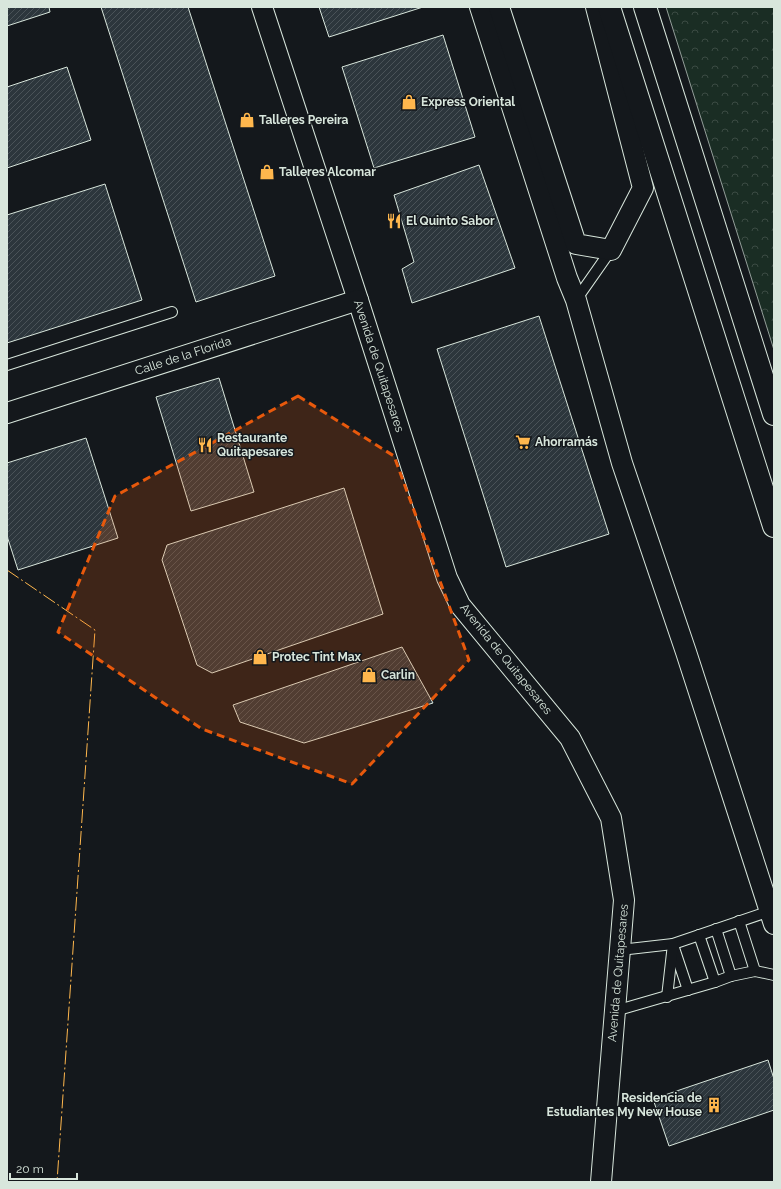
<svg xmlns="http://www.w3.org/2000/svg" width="781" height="1189" viewBox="0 0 781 1189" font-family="Raleway,sans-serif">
<defs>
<pattern id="park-crowns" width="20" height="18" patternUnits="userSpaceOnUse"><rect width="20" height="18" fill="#1a2d24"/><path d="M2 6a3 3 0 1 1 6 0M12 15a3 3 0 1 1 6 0" fill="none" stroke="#3b4b43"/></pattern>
<pattern id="building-hatch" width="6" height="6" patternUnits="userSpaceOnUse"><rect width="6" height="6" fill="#2c363c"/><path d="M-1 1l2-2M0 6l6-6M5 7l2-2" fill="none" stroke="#4a5358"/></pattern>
</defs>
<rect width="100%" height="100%" fill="#14181c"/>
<!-- park -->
<polygon fill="url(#park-crowns)" stroke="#939e99" points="666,7 774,7 774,350"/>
<!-- building -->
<g fill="url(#building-hatch)" stroke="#d8e6dc">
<polygon points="7,7 49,7 50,12 7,26"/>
<polygon points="101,7 188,7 275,276 196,302"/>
<polygon points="319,7 423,7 329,37"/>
<polygon points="443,35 475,137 374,168 342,67"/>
<polygon points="67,67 91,140 7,168 7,87"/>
<polygon points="479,165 515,268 412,303 402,269 414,262 394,195"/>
<polygon points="105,184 142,300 7,343 7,215"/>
<polygon points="539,316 609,534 506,567 437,349"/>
<polygon points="219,378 254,492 191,511 156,397"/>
<polygon points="86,438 118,538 18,570 7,536 7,463"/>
<polygon points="344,488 383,614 212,673 197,665 162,560 167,545"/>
<polygon points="402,647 433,703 304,743 240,722 233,705"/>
<polygon points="768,1060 774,1079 774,1110 669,1146 653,1099"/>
</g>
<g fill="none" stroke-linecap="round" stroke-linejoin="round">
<!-- lane casing -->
<g stroke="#d8e6dc" stroke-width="12">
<g id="lane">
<polyline points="576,300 611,250"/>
<polyline points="7,365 172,312"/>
<polyline points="739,921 755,971"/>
<polyline points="716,929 731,976"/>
<polyline points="699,935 715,982"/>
<polyline points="674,948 688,990"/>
<polyline points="620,950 673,944 770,911"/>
<polyline points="667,997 673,944"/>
<polyline points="615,1011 715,982 731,976 755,971 774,975"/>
</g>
</g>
<!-- street casing -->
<g stroke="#d8e6dc" stroke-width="22">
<g id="street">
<polyline points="262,7 358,300 447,578 460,605 570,738 611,818 624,900 601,1182"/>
<polyline points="480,7 567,278 576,300 622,463 686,652 774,924"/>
<polyline points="499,7 576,244 611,250 643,188 596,7"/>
<polyline points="7,413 358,300"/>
</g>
</g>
<!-- primary casing -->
<g stroke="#d8e6dc" stroke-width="24">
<g id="primary">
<polyline points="609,7 774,526"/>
<polyline points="645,7 774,414"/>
</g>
</g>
<!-- lane -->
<use href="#lane" stroke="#14181c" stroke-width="10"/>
<!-- street -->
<use href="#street" stroke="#14181c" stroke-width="20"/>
<!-- primary -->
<use href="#primary" stroke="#14181c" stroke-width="22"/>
<!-- power -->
<polyline stroke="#ffb74d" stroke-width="1" stroke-dasharray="14 3 2 3" stroke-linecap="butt" points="7,570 95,630 57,1182"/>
</g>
<!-- marked area -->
<path fill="#e8590c" fill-opacity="0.2" stroke="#e8590c" stroke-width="3" stroke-dasharray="8 5" stroke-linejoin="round" d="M298 396 394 456 469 660 352 784 202 729 58 632 115 496Z"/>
<!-- icons -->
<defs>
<g id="shop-bare" transform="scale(1.2)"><path d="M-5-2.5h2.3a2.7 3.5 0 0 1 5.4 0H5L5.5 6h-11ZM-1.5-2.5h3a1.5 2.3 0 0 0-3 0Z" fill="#ffb74d" stroke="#14181c" stroke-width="2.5" paint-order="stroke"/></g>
<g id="restaurant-bare" transform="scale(1.2)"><path d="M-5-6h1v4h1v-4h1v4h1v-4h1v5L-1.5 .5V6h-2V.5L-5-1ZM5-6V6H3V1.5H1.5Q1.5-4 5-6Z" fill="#ffb74d" stroke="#14181c" stroke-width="2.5" paint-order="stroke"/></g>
<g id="supermarket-bare" transform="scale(1.2)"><path d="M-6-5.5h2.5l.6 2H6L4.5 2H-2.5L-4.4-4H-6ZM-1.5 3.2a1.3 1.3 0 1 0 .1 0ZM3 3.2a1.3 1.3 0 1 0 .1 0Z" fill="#ffb74d" stroke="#14181c" stroke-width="2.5" paint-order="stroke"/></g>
<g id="building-bare" transform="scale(1.2)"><path d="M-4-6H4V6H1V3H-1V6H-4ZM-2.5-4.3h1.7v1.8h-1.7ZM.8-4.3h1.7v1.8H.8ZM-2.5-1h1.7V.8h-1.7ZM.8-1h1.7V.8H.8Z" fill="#ffb74d" stroke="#14181c" stroke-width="2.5" paint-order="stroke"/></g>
</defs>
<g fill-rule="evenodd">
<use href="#shop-bare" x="409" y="102"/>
<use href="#shop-bare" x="247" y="120"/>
<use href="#shop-bare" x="267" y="172"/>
<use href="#restaurant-bare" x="394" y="221"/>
<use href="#supermarket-bare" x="523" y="442"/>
<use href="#restaurant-bare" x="205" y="445"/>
<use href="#shop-bare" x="260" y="657"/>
<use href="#shop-bare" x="369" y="675"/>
<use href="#building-bare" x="714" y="1105"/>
</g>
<g text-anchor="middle" stroke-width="3" stroke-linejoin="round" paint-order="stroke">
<!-- poi labels -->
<g font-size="12" font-weight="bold" fill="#d8e6dc" stroke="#14181c" text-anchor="start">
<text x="421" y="106">Express Oriental</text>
<text x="259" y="124">Talleres Pereira</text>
<text x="279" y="176">Talleres Alcomar</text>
<text x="406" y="225">El Quinto Sabor</text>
<text x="217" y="442">Restaurante<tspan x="217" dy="14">Quitapesares</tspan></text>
<text x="535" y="446">Ahorramás</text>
<text x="272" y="661">Protec Tint Max</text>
<text x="381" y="679">Carlin</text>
<text x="702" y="1102" text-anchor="end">Residencia de<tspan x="702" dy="14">Estudiantes My New House</tspan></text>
</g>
<!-- street labels -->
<g font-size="12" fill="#d8e6dc" stroke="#14181c">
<text transform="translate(183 356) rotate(-18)" y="4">Calle de la Florida</text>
<text transform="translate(379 366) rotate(72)" y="4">Avenida de Quitapesares</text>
<text transform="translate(506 659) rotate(51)" y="4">Avenida de Quitapesares</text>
<text transform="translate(618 973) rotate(-85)" y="4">Avenida de Quitapesares</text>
</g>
</g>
<!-- border -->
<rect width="781" height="1189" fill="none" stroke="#d8e6dc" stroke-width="16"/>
<!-- scale -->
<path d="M10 1173v6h67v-6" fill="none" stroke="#d8e6dc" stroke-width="2"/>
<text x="16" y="1173" font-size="12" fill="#d8e6dc" stroke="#14181c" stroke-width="3" paint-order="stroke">20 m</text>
</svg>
